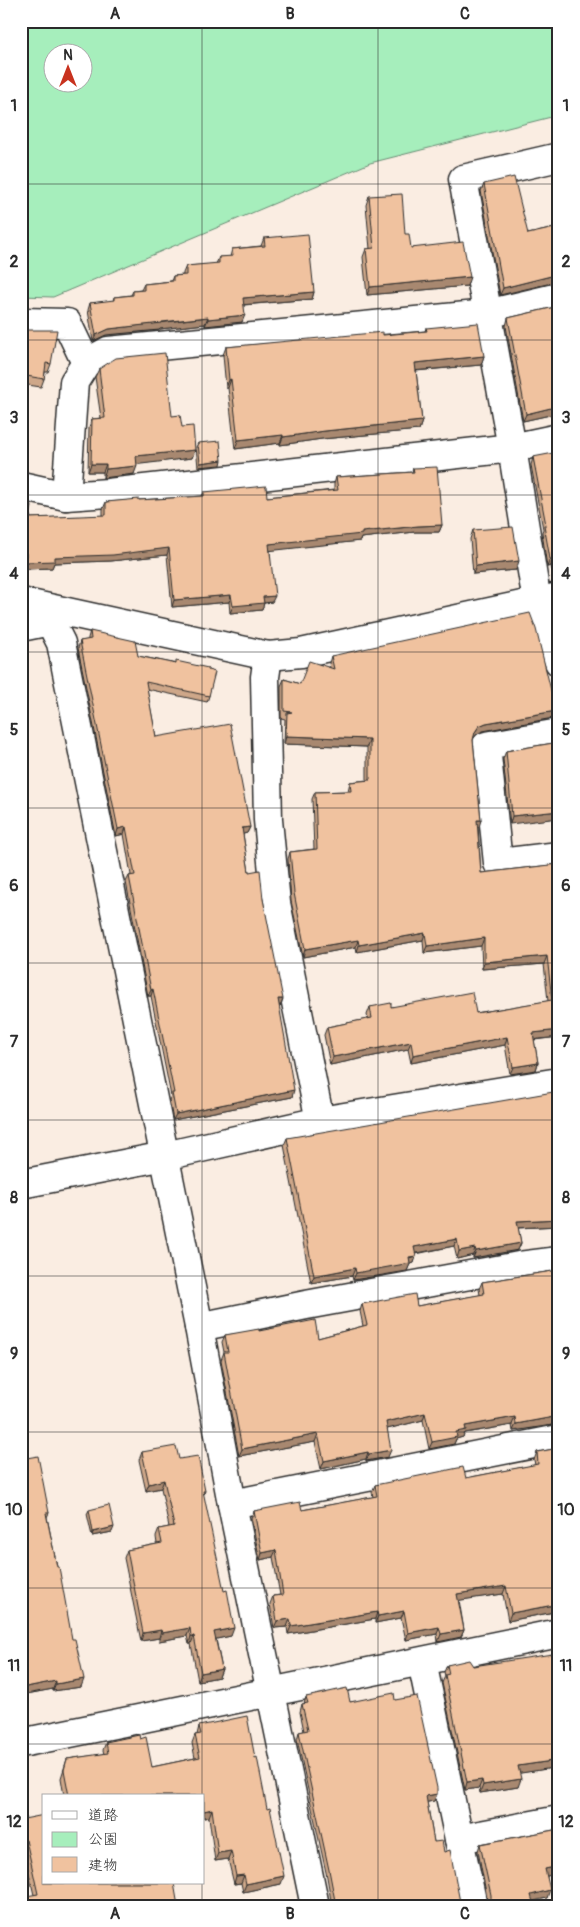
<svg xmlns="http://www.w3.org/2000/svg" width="580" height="1927" viewBox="0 0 580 1927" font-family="Pangolin,'Klee One',sans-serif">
<rect width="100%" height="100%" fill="#faede2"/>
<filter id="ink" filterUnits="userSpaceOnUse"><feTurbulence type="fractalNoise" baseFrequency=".02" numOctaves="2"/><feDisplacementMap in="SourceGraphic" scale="10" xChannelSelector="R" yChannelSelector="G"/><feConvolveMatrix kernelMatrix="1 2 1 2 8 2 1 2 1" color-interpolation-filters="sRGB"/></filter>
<g filter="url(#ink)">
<!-- green -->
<path fill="#a6eebc" stroke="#688c74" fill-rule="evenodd" d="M21 21H559V115L370 163 53 297 21 296ZM52 52H82V82H52Z"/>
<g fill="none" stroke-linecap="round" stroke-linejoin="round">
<!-- minor casing -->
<g stroke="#2b2b2b" stroke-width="31">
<g id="minor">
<polyline points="559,157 463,179 512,448 537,602 559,662"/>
<polyline points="21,322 67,323 86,363"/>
<polyline points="21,486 66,496 108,493 512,448 559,438"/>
<polyline points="66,496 74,382 86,363 108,351 487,314 559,297"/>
<polyline points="21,602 268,656 301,653 559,597"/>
<polyline points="50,621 61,643 199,1327 232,1504 315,1906"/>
<polyline points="21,627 50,621 56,610"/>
<polyline points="268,656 265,677 268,820 276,903 320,1121"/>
<polyline points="559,733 486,746 498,863 559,856"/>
<polyline points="21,1184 165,1156 320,1121 559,1082"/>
<polyline points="199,1327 306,1305 519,1266 559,1261"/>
<polyline points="232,1504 559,1439"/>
<polyline points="422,1662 473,1906"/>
<polyline points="21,1743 559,1633"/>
<polyline points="459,1839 559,1820"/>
</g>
</g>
<!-- minor -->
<use href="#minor" stroke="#fff" stroke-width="28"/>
</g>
<!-- wall -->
<g fill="#cea789" stroke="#2b2b2b">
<polygon points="484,184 528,234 559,227 559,282 556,282 500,295 481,191"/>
<polygon points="369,196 405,234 411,248 467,286 367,295 363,257 366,249 370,249 366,205"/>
<polygon points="264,238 314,292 312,299 244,305 242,322 205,326 205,324 160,329 159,330 106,335 93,341 88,310 90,303 113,301 114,297 131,295 133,291 141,290 144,284 171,281 173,276 183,275 183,273 186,266 216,264 219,257 230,257 232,249 261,246"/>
<polygon points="559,306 559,413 523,421 506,326 508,318"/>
<polygon points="426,328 484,356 481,365 416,371 422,421 419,430 322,439 280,445 280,443 235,449 228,388 226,388 223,355 226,347 425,331"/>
<polygon points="21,329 51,364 48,372 45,372 44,379 41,387 21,384"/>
<polygon points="99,369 172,416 182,427 195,450 192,458 136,464 134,474 103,478 103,472 88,472 89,427 92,419 101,418 95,377"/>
<polygon points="198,443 221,465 198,467 196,447"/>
<polygon points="533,457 559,568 552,570 551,566 547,567 542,532 543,529 531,465"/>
<polygon points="413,468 442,525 439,532 415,532 361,538 360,541 270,550 272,602 264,603 262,610 230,613 229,602 172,607 167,555 111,561 54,563 52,568 24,569 24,560 21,559 21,504 30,518 103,516 103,509 106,502 202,496 204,492 267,497 334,490 334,484 336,477 412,472"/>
<polygon points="473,530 516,570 473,574 470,539"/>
<polygon points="90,631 138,656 208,670 209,696 207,702 147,689 156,737 250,827 247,833 243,834 249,872 263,899 281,1005 279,1006 292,1097 173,1120 169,1100 171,1096 151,996 148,996 126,882 129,876 131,875 124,834 116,836 78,648 80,641 88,640 88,638"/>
<polygon points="331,656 556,711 553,718 483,731 477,734 474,737 473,740 481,820 478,827 481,873 559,864 559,1037 534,1040 538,1063 536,1070 510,1074 505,1045 411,1063 408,1049 330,1065 324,1035 327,1027 368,1019 367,1015 370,1007 391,1007 476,1013 548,1001 544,964 482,969 481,946 424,953 423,940 357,952 356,947 303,957 291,901 288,859 290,852 314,849 312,799 315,792 348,791 350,782 367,780 367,747 284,744 285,719 281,718 281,686 284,679 300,684 330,668 329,663"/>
<polygon points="559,742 510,824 503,759 506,751"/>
<polygon points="287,1138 559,1226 518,1228 521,1243 518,1250 473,1258 473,1255 457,1259 454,1246 416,1254 416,1256 414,1263 410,1264 407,1271 353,1280 352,1276 311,1283 284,1145"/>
<polygon points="559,1270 559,1424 513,1431 512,1425 465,1433 463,1437 456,1439 454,1444 429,1449 423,1420 387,1429 388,1457 366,1461 366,1459 321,1469 315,1442 239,1456 221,1360 224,1352 222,1342 225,1335 259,1331 318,1338 363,1326 360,1311 362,1304 417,1306 480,1295 479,1289 482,1282"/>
<polygon points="559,1448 559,1611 508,1621 503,1594 459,1600 464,1630 461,1637 438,1642 437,1634 406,1640 401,1618 375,1623 375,1619 288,1634 287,1627 274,1628 270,1604 273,1596 280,1595 273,1557 260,1560 251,1518 254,1511 302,1510 373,1497 372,1492 375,1485 466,1478 535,1465 534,1460 537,1452"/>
<polygon points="142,1452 179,1459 205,1491 203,1496 231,1636 216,1639 222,1669 219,1677 198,1681 191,1644 189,1644 187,1636 159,1641 159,1638 141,1641 124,1558 127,1550 157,1544 156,1537 159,1529 169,1527 161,1488 146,1491 139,1460"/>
<polygon points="21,1459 49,1513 47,1517 81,1687 53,1691 53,1689 21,1695"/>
<polygon points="89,1510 112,1532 92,1536 87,1514"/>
<polygon points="447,1665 473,1666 559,1767 519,1773 518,1787 480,1793 479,1788 465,1790 442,1683 445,1676 444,1672"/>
<polygon points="306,1697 350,1702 395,1700 437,1794 434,1801 427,1802 434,1842 444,1852 460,1902 463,1906 332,1906 327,1877 297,1739 299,1732 304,1731 300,1712 302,1704 304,1704"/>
<polygon points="199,1726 281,1884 243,1892 241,1883 234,1884 228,1859 215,1861 209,1817 204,1818 204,1796 64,1796 61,1778 67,1759 104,1754 103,1750 106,1742 140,1739 152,1767 195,1758 192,1743 195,1735 197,1735"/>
<polygon points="24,1819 174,1883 34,1895 23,1848"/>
<polygon points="559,1829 559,1873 547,1876 547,1898 533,1901 534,1906 488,1906 488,1903 478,1851 480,1844"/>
</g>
<!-- shaded-wall -->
<g fill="#a8886f" stroke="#2b2b2b">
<polygon points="559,274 559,282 556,282 500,295 503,288"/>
<polygon points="470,277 467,286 367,295 370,287"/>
<polygon points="314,292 312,299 241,305 243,298"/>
<polygon points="245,315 242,322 205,326 208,319"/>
<polygon points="208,317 205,324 160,329 159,330 106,335 93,341 96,335 109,329"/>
<polygon points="484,356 481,365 412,371 415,363"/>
<polygon points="231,379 228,388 226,388 229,380"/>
<polygon points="559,406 559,413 523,421 526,414"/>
<polygon points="422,421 419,430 322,439 280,445 283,437 325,431"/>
<polygon points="283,435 280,443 235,449 238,440"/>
<polygon points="195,450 192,458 133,465 136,456"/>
<polygon points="222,460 221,465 198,467 200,463"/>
<polygon points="91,464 106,464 103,472 88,472"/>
<polygon points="137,466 134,474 103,478 106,469"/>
<polygon points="442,525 439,532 415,532 361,538 360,541 267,551 269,544 362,532 418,526"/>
<polygon points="169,548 167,555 111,561 54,563 52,568 24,569 26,562 55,557"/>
<polygon points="550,559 553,559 551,566 547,567"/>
<polygon points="519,561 516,570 473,574 476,566"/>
<polygon points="559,561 559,568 552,570 554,562"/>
<polygon points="231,595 229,602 172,607 174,600"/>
<polygon points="275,596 272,602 264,603 262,610 230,613 233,606 263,597"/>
<polygon points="556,711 553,718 483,731 477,734 472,740 475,732 479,726 486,723"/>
<polygon points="286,736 370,739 367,747 284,744"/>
<polygon points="559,811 559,818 510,824 512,816"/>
<polygon points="477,820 481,820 479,827 475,828"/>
<polygon points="126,827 124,834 116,836 118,829"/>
<polygon points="250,827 247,833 240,835 242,828"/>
<polygon points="425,933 423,940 357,952 359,945"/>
<polygon points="484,938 481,946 424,953 427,946"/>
<polygon points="358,940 356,947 303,957 305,949"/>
<polygon points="547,956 544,964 482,969 484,962"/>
<polygon points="153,989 151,996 148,996 151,990"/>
<polygon points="278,999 283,999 281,1005 275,1006"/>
<polygon points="559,1030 559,1037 530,1040 533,1033"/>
<polygon points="507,1037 505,1045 411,1063 413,1055"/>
<polygon points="411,1042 408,1049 330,1065 333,1057"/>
<polygon points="538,1063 536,1070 510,1074 513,1067"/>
<polygon points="294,1090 292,1097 173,1120 176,1114"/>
<polygon points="559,1219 559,1226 514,1228 517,1221"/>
<polygon points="457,1239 454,1246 412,1254 414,1247"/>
<polygon points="521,1243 518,1250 473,1258 476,1251"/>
<polygon points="475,1248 473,1255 457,1259 459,1251"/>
<polygon points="416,1256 414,1263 410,1264 407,1271 353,1280 356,1273"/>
<polygon points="355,1268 352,1276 311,1283 314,1276"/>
<polygon points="425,1413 423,1420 383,1430 386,1422"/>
<polygon points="559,1416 559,1424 513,1431 516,1424"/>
<polygon points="515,1417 512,1425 465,1433 463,1437 456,1439 454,1444 429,1449 432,1442 456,1432 465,1426"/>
<polygon points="318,1434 315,1442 239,1456 242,1449"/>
<polygon points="391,1450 388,1457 366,1461 369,1454"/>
<polygon points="368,1452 366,1459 321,1469 324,1461"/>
<polygon points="164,1480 161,1488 146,1491 149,1484"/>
<polygon points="114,1527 112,1532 92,1536 93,1532"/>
<polygon points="276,1550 273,1557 260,1560 262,1553"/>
<polygon points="506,1586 503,1594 455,1601 457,1594"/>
<polygon points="559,1604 559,1611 508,1621 511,1613"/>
<polygon points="404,1611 401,1618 375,1623 378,1616"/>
<polygon points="377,1612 375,1619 288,1634 291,1626"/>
<polygon points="290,1619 287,1627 274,1628 277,1621"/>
<polygon points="439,1627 437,1634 406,1640 408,1633"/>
<polygon points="190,1628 187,1636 159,1641 162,1633"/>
<polygon points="234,1628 231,1636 212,1640 214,1632"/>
<polygon points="161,1630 159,1638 141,1641 143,1633"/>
<polygon points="464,1630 461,1637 438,1642 441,1634"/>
<polygon points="191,1636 194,1636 191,1644 189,1644"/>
<polygon points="222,1669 219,1677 198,1681 201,1673"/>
<polygon points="84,1679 81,1687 53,1691 56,1684"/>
<polygon points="56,1681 53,1689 21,1695 21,1688"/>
<polygon points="559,1760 559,1767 515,1774 518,1766"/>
<polygon points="521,1779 518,1787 480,1793 483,1785"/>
<polygon points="482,1780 479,1788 465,1790 467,1782"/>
<polygon points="437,1794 434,1801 423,1803 426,1796"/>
<polygon points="212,1809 209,1817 204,1818 204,1811"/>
<polygon points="26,1840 23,1848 21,1848 21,1841"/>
<polygon points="231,1851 228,1859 215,1861 218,1853"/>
<polygon points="559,1866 559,1873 543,1877 545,1869"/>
<polygon points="244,1875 241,1883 234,1884 236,1876"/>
<polygon points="284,1876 281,1884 243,1892 246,1884"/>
<polygon points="550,1890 547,1898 529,1902 531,1895"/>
</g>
<!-- building -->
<g fill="#f0c29f" stroke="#2b2b2b">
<polygon points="514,177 528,234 559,227 559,274 503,288 484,184"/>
<polygon points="402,194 405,234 409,234 411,248 463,242 470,277 370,287 366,249 374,248 369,196"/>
<polygon points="308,234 314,292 243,298 245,315 208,319 208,317 162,322 162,323 109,329 96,335 90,303 114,300 114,297 133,295 133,291 144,290 144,284 173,281 173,276 186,275 186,266 219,263 219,257 233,256 232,249 265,246 264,238"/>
<polygon points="559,306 559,406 526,414 508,318"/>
<polygon points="478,323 484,356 415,363 422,421 325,431 283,437 283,435 238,440 231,379 229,380 226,347 383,332 383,335 427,331 426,328"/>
<polygon points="21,329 24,330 57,330 51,364 46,363 44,379 21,375"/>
<polygon points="165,353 172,416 180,415 182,427 193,426 195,450 136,456 137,466 106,469 106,464 91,464 92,419 105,418 99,369 116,358"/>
<polygon points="220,441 222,460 200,463 198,443"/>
<polygon points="559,452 559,561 554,562 553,559 550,559 544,525 546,525 533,457"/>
<polygon points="437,467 442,525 418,526 362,532 362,534 269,544 275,596 263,597 264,603 233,606 231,595 174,600 169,548 113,555 55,557 55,561 26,562 26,553 21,552 21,504 32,506 30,518 106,515 106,502 139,499 139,500 204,496 204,492 266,486 267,497 338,490 336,477 414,472 413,468"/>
<polygon points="513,527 519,561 476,566 473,530"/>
<polygon points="530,613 536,629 556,711 486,723 479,726 475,732 473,740 481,820 477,820 481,873 559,864 559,1030 533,1033 538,1063 513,1067 507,1037 413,1055 411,1042 333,1057 327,1027 372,1018 370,1007 391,1003 391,1007 472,992 476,1013 552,1000 547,956 484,962 484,938 427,946 425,933 359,945 358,940 305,949 294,893 290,852 317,849 315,792 351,791 350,782 370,780 370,739 286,736 287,713 292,712 284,711 284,679 300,684 309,661 334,669 331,656"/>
<polygon points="90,631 135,641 138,656 176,664 176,661 208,668 208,670 215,672 209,696 146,682 156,737 230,724 250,827 242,828 249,872 260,870 263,899 283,999 278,999 294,1090 176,1114 172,1093 174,1093 153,989 151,990 129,876 135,875 126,827 118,829 80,641 91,639"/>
<polygon points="559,742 559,811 512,816 506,751"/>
<polygon points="559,1091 559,1219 517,1221 521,1243 476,1251 475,1248 459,1251 457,1239 414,1247 416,1256 409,1257 410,1263 356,1273 355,1268 314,1276 287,1138"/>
<polygon points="559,1270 559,1416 516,1424 515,1417 465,1426 466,1430 456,1432 457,1437 432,1442 425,1413 386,1422 391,1450 369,1454 368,1452 324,1461 318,1434 242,1449 224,1352 228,1352 225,1335 259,1329 259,1331 315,1320 318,1338 367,1325 362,1304 415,1294 417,1306 484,1294 482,1282"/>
<polygon points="176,1446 179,1459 198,1456 205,1491 203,1491 224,1591 227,1590 234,1628 214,1632 222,1669 201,1673 194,1636 191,1636 190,1628 162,1633 161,1630 143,1633 127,1550 162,1543 159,1529 174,1526 164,1480 149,1484 142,1452"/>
<polygon points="559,1448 559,1604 511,1613 506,1586 457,1594 464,1630 441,1634 439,1627 408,1633 404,1611 378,1616 377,1612 291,1626 290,1619 277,1621 273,1596 283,1595 276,1550 262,1553 254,1511 300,1502 302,1510 377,1496 375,1485 463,1467 466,1478 538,1464 537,1452"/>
<polygon points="38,1456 49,1513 46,1513 57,1567 59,1567 72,1639 75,1639 84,1679 56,1684 56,1681 21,1688 21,1595 22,1594 21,1589 21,1459"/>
<polygon points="109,1505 114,1527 93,1532 89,1510"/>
<polygon points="559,1653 559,1760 518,1766 521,1779 483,1785 482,1780 467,1782 445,1675 449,1674 447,1665 469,1660 473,1666"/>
<polygon points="347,1688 350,1702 394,1693 395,1700 417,1696 437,1788 437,1794 426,1796 434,1842 442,1841 444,1852 450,1850 460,1902 463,1906 336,1906 329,1870 299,1732 308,1730 302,1704 308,1703 306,1697"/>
<polygon points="247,1716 255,1758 257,1757 267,1809 270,1808 284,1876 246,1884 244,1875 236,1876 231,1851 218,1853 212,1809 204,1811 204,1796 69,1796 64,1770 67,1759 108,1753 106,1742 139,1735 140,1739 146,1737 152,1767 200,1757 195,1735 201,1734 199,1726"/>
<polygon points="21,1804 24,1819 44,1815 44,1883 174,1883 178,1906 21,1906 21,1897 38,1894 26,1840 21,1841"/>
<polygon points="559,1829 559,1866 545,1869 550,1890 531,1895 534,1906 489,1906 491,1903 491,1895 480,1844"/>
</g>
</g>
<!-- grid -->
<path fill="none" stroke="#2b2b2b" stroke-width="1" stroke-opacity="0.55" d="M202 21V1796M378 21V1906M21 184H559M21 340H559M21 495H559M21 652H559M21 808H559M21 963H559M21 1120H559M21 1276H559M21 1432H559M21 1588H559M21 1744H559M202 1883V1906"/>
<!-- margin -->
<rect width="580" height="1927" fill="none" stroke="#fff" stroke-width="55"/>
<!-- legend -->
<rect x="42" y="1794" width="162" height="90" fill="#ffffff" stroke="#aaaaaa"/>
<rect x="52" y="1811" width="25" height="8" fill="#ffffff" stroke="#aaaaaa"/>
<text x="88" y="1820" font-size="15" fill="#2b2b2b">道路</text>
<rect x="52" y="1832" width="25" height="15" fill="#a6eebc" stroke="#aaaaaa"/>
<text x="88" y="1844" font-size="15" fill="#2b2b2b">公園</text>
<rect x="52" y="1857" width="25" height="15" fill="#f0c29f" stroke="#aaaaaa"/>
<text x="88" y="1870" font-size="15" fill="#2b2b2b">建物</text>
<!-- north arrow -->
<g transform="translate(68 68)"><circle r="24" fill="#ffffff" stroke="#aaaaaa"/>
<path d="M0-4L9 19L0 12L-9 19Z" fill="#c8321e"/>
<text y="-8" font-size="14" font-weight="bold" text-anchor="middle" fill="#2b2b2b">N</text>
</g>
<rect x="28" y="28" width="524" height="1872" fill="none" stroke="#2b2b2b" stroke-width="2"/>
<g font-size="16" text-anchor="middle" font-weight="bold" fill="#2b2b2b">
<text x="115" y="19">A</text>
<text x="290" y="19">B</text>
<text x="465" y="19">C</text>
<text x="14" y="111">1</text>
<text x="566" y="111">1</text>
<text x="14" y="267">2</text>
<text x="566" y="267">2</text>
<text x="14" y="423">3</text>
<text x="566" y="423">3</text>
<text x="14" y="579">4</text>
<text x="566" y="579">4</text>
<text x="14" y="735">5</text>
<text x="566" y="735">5</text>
<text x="14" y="891">6</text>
<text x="566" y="891">6</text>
<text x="14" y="1047">7</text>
<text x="566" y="1047">7</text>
<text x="14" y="1203">8</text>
<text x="566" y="1203">8</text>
<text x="14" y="1359">9</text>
<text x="566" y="1359">9</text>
<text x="14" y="1515">10</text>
<text x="566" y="1515">10</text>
<text x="14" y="1671">11</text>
<text x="566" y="1671">11</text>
<text x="14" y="1827">12</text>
<text x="566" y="1827">12</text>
<text x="115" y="1919">A</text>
<text x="290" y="1919">B</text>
<text x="465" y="1919">C</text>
</g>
</svg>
